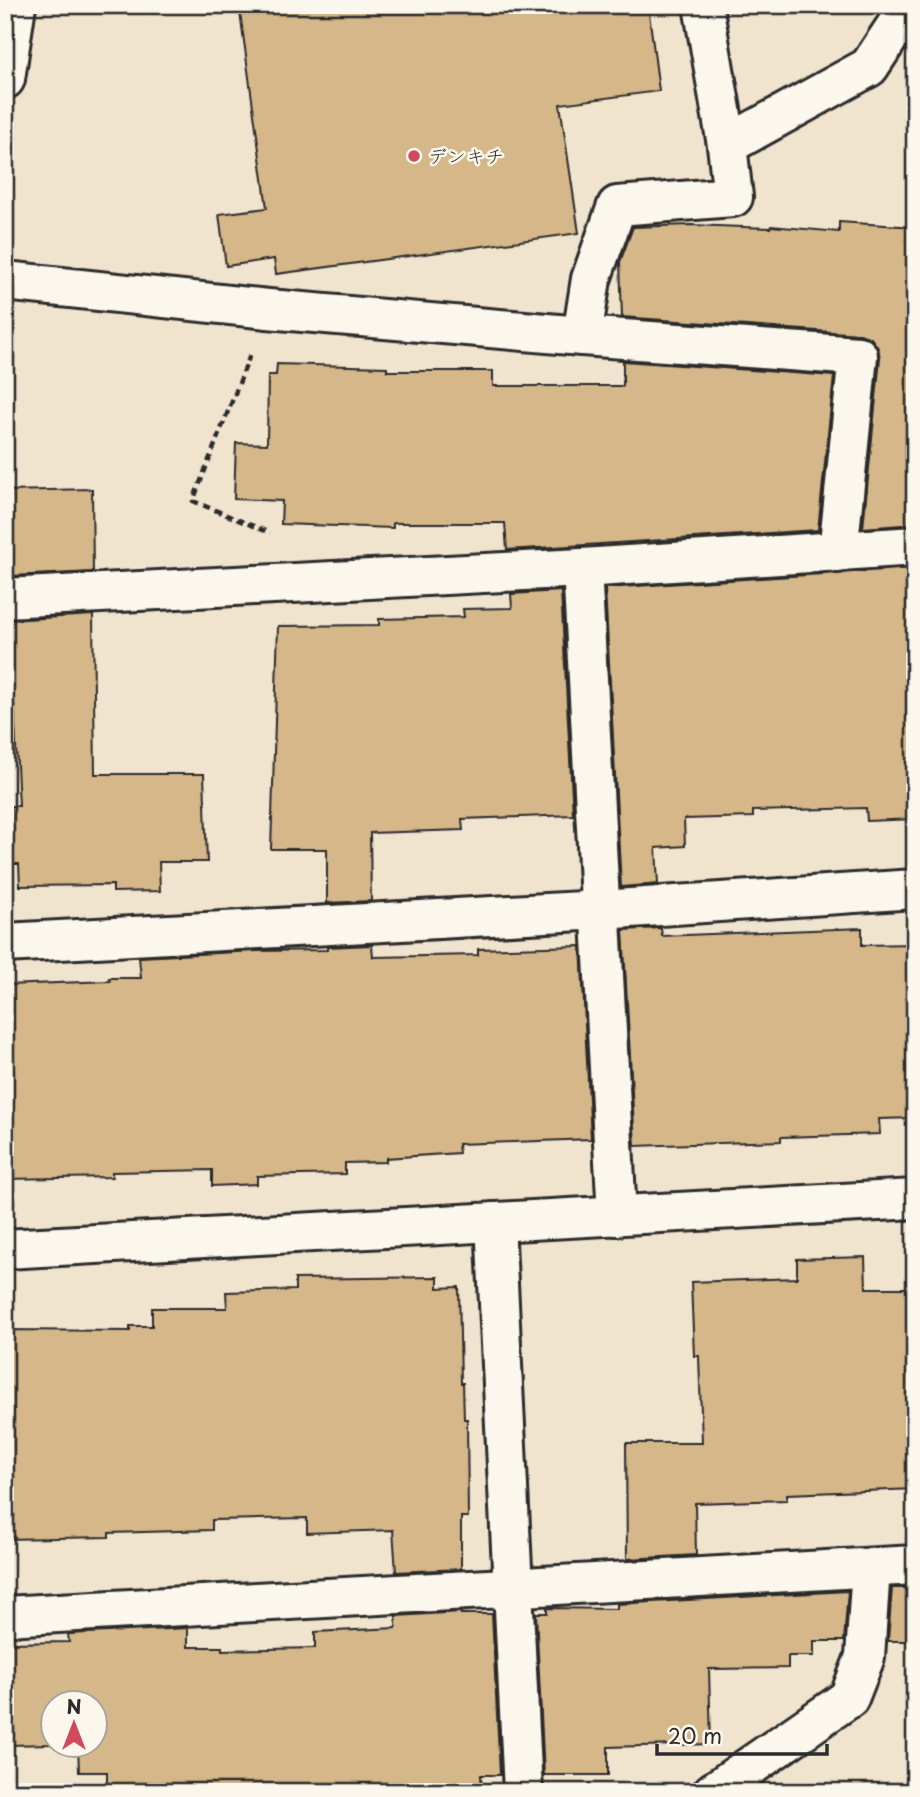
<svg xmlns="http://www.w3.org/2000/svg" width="920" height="1797" viewBox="0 0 920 1797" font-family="'Playpen Sans','Klee One',sans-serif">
<rect width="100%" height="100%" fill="#f0e4cf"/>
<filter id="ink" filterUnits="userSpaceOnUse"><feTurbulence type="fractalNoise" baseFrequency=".0143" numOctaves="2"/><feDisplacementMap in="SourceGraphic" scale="14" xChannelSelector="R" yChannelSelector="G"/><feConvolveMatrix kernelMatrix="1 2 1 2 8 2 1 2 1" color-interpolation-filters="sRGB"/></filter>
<g filter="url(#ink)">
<!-- building -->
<g fill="#d6b78a" stroke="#2b2b2b" stroke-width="2">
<polygon points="239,5 648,5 659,91 560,104 579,233 276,274 274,259 226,266 219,214 267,208"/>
<polygon points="839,222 915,227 915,524 863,528 880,358 878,348 871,338 860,334 622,317 620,262 633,227 690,225 770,228 771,226 839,232"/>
<polygon points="623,361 834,376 818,530 507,550 505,523 393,523 393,528 281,524 282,501 234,499 236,443 267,444 268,375 276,375 277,364 387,367 387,371 493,371 493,386 623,386"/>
<polygon points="92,489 93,572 10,576 10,556 5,556 5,491"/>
<polygon points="915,568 915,819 867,821 866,808 753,811 753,817 684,819 685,846 656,848 658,884 621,887 605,588"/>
<polygon points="561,591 573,815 462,819 463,830 370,833 371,901 327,903 327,849 271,849 278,626 379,625 379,619 464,617 463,609 512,608 511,594"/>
<polygon points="93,615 95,774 204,774 207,862 159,862 160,891 113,892 113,885 20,886 19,864 13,864 11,806 19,806 14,704 10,704 10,620"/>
<polygon points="661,928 662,936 862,928 862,945 915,944 915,1118 879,1119 880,1134 781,1137 781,1141 635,1146 623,930"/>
<polygon points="372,945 373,957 478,955 478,949 581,946 591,1139 458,1144 459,1153 386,1158 386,1162 345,1163 345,1174 257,1176 257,1184 212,1186 212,1170 112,1172 112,1177 5,1179 5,985 110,981 109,978 141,978 139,957 257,951 327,950 327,947"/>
<polygon points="865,1257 866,1288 915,1288 915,1489 787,1494 787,1500 695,1503 696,1555 627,1559 626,1443 702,1443 699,1356 694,1356 691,1282 797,1278 797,1259"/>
<polygon points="438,1277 438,1288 459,1287 461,1383 463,1383 464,1419 467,1419 468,1517 461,1517 461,1569 396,1572 393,1530 307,1533 307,1518 212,1520 212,1530 109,1533 109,1537 5,1539 5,1330 130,1331 130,1326 152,1326 152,1308 227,1308 226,1292 295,1290 295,1279"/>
<polygon points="892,1588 915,1588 915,1641 888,1641"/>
<polygon points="848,1591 844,1641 814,1641 814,1656 788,1656 788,1668 709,1669 711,1744 608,1747 608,1775 544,1775 536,1613 547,1613 547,1608 617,1609 617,1604"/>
<polygon points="461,1612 461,1614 492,1614 500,1775 481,1775 482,1792 107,1792 107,1772 79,1772 78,1745 94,1745 94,1703 52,1703 52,1744 7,1745 5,1643 69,1642 68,1634 188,1628 188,1647 222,1647 222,1650 315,1648 315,1632 396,1628 396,1616"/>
</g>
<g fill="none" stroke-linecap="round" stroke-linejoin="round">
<!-- street casing -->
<g stroke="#2b2b2b" stroke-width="44">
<g id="street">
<polyline points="5,79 16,5"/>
<polyline points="727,145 869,67 910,5"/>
<polyline points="5,281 268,309 582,336 591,279 617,206 733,197 727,145 703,5"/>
<polyline points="582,336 858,356 838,553"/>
<polyline points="582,568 617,1216"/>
<polyline points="5,598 582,568 915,546"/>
<polyline points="5,943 601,910 915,889"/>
<polyline points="495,1222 523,1792"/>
<polyline points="5,1249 915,1199"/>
<polyline points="5,1616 915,1565"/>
<polyline points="713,1792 849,1698 865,1657 871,1568"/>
</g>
</g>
<!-- path -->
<polyline stroke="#2b2b2b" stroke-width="4.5" stroke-dasharray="7 5" stroke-linecap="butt" points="250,355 193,501 270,533"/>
<!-- street -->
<use href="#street" stroke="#fbf7ec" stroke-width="38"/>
</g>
</g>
<!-- markers -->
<circle fill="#d1495b" stroke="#fbf7ec" stroke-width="2.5" cx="414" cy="156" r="7"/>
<g text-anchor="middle" stroke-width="5" stroke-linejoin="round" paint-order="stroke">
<!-- poi labels -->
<g font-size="19" fill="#2b2b2b" stroke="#fbf7ec" text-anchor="start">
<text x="428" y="163">デンキチ</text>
</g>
</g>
<!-- margin -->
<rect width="920" height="1797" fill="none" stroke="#fbf7ec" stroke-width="28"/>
<rect x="14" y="14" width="892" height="1769" fill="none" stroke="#2b2b2b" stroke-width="2.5" filter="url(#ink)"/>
<!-- north arrow -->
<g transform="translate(74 1724)"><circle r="33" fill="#fbf7ec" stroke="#a8a59f" stroke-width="2"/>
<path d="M0-5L12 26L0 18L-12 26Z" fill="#d1495b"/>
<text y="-10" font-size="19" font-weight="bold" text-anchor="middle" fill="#2b2b2b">N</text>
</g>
<!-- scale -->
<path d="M657 1744v10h170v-10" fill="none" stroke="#2b2b2b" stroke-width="3.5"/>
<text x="668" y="1744" font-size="21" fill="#2b2b2b" stroke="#fbf7ec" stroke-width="5" paint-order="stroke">20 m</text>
</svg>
